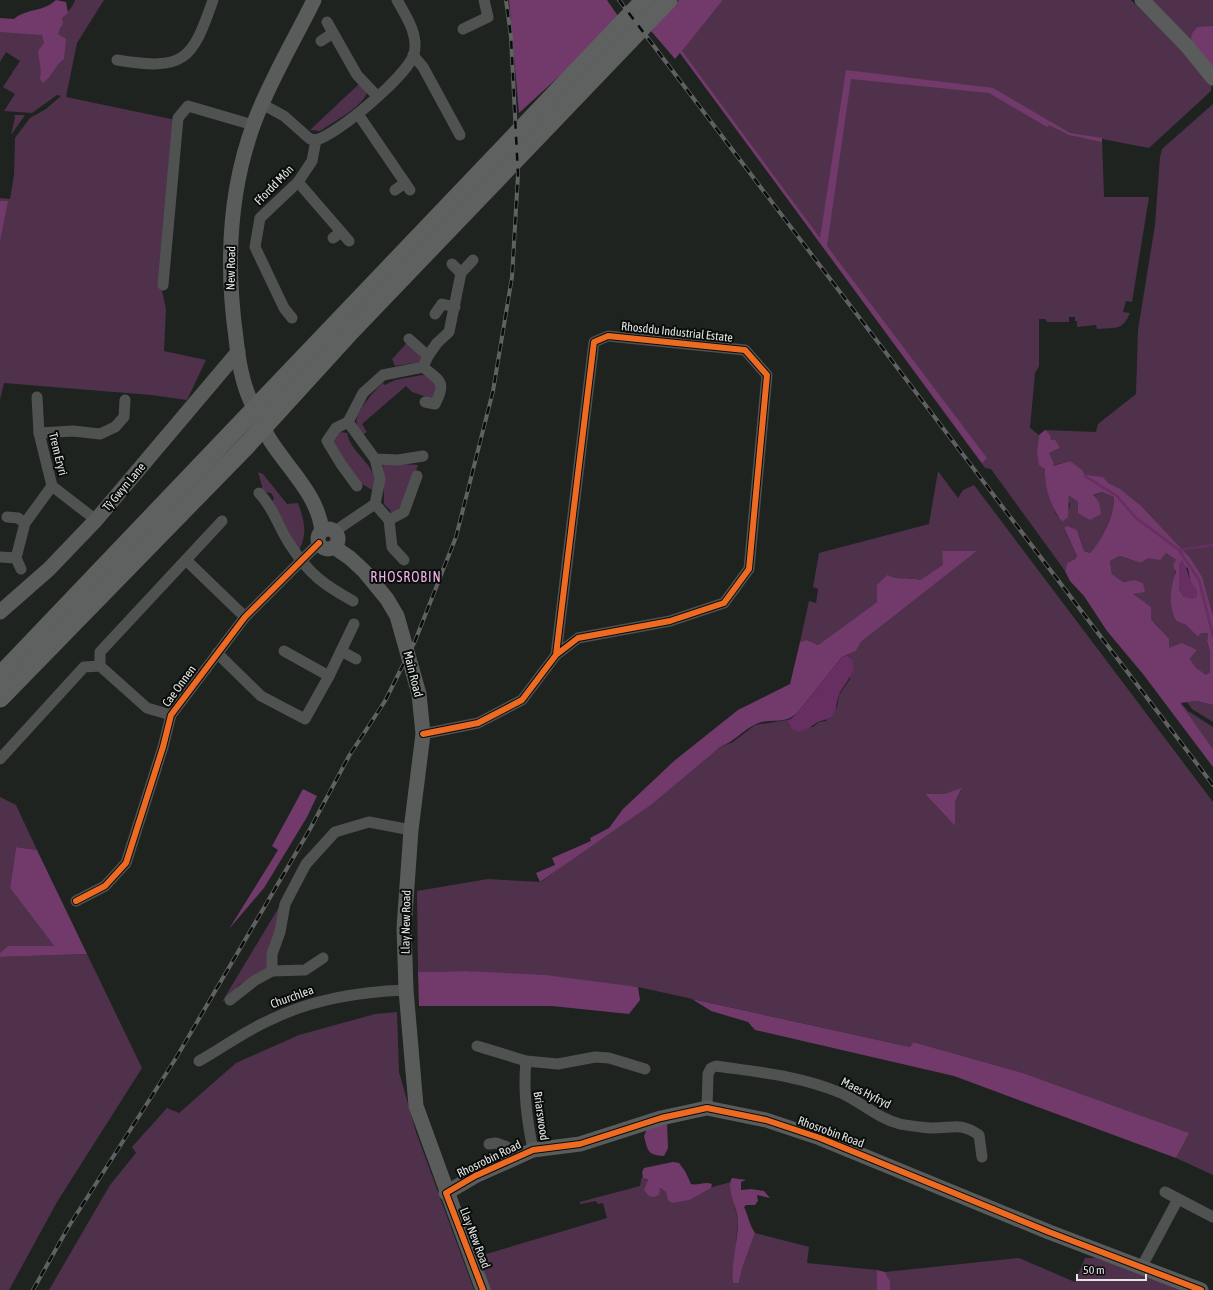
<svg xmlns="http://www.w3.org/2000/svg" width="1213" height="1290" viewBox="0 0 1213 1290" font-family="'Asap Condensed',sans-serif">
<rect width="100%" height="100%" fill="#1e2320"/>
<!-- green -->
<g fill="#4f314c" fill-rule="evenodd">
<path d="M75 0H104L77 43 66 97 176 120 161 286 166 309 164 351 206 360 187 400 151 395 4 383 0 400V198L10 199 14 175 15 138 30 118 46 109 61 96 57 95 32 113 4 111 15 94 3 87 20 61 6 52 0 62V27C22 24 67 27 75 0Z"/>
<path d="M723 0H1131L1212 81 1211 91 1149 148 1102 139 1104 197H1149L1132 302 1126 301 1123 312 1130 313C1122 332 1114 327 1097 329L1096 325 1077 327V321H1075V317H1069V322H1047L1045 319H1039V366L1035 373 1030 428 1039 435 1037 451 1046 469 1045 478 1049 496 1056 514 1062 522 1070 506 1068 496 1078 502 1102 492 1114 497C1114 517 1103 538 1090 553L1084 551 1077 530 1064 529 1077 556 1075 559 1067 563 1065 571 991 469 985 468 680 53Z"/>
<polygon points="1149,0 1213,0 1213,35 1187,41"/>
<path d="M359 84 367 92C365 105 332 123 320 131L310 130Z"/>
<polygon points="1213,104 1213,636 1199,580 1117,496 1085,476 1070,461 1052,466 1054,463 1049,453 1060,448 1051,440 1045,430 1096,432 1098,424 1136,394 1138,330 1155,225 1160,157 1162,149"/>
<polygon points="14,115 25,115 11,135 15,117"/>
<polygon points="406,344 410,344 422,357 420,362 395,366 392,359"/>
<path d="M422 375 427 376 438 387 434 397 430 398 412 392 406 386 362 424 367 432 361 436C358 431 355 424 357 418 360 407 375 390 383 383L385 385 395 380Z"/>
<path d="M340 432 347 433C352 457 380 464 374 491L357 481 332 443 334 434Z"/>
<polygon points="383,463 418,465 404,506 391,513 390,510 384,504"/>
<path d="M938 471 958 498 963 490 974 485 1213 802V1175L1176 1158 1188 1133 1023 1073 913 1042 910 1047 638 987 465 971 418 972 417 891 488 879 541 882 720 747 733 742 755 725 787 720 789 726 813 727 819 722 826 721 837 707 839 695 850 679V657L847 655 856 651 861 642 977 551H942L944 565 920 580 911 578 877 585V602L818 645 807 640 800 642 809 601 816 603 818 589 813 587 819 553 929 524ZM962 789 955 802V826L925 794H944Z"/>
<path d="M258 472 263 474 287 504 298 503C304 520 308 534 299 550L272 502 274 498 271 493 262 492V486Z"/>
<path d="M1166 553 1176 560C1177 581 1165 601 1176 621L1186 625 1198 637 1201 633H1208L1207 641 1210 652V672L1205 676 1196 668 1190 659 1197 650 1169 648 1158 626 1151 619 1140 600 1133 594 1134 580 1123 582 1112 574 1110 561 1120 556 1141 563 1148 558Z"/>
<polygon points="1197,701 1213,705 1213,722 1192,709 1187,702"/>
<polygon points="1179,703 1181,703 1188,711 1213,727 1213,749"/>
<polygon points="0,797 16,805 37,850 16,847 10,888 54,946 8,946 0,953"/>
<polygon points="288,892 267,969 239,985 230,996 222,1002"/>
<polygon points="87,954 142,1068 57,1202 9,1290 0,1290 0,957"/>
<polygon points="397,1012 399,1072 416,1132 474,1290 49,1290 110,1185 136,1153 132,1147 167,1108 179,1113 236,1063 299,1035 375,1014"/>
<polygon points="642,1176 643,1178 666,1192 668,1199 731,1182 730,1188 738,1220 736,1243 739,1283 742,1269 755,1233 809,1247 807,1263 877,1270 877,1290 488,1290 475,1246 479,1243 483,1255 607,1218 603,1203 598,1204 596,1201 580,1204 580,1202 640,1186"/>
<polygon points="1019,1258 1075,1282 1085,1258 1096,1258 1184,1290 890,1290 890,1281 885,1272"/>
</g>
<!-- forest -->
<g fill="#713a6b" fill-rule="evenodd">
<path d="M56 0 66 2 68 13 62 18 63 24 60 28 58 34 66 39 64 59C54 66 52 77 43 83L40 79C42 69 39 61 38 51L44 43 42 35 0 32V18L14 19C27 8 44 12 56 0Z"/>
<polygon points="509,0 607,0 618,16 566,70 519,113"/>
<polygon points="679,0 723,0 682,51 820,238 846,70 993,88 1070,133 1102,138 1102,142 1069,135 1049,125 1047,127 989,93 851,79 827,246 987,458 982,463 680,53 675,59 651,31"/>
<path d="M1213 26V68C1207 61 1187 43 1192 34 1193 31 1196 29 1198 27Z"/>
<polygon points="0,201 8,201 0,241"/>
<path d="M1045 430 1050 435 1051 440H1055L1060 448 1049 453 1054 463 1053 466 1070 461 1082 470 1085 475 1103 477 1108 483 1120 489 1141 506 1190 558 1202 577 1213 616V705L1197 701 1180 703 1213 749V767L1143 674 1107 631 1084 596 1070 581 1065 571 1067 563 1075 559 1077 556 1064 528 1067 526 1077 530 1084 551 1090 553C1103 538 1114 517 1114 497L1102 492 1093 495 1099 502 1101 514 1090 520 1078 513V502L1069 496 1068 517 1062 522C1051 507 1044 487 1045 469L1039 465 1037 451 1039 435ZM1166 553 1176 560 1173 565 1176 572C1170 587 1168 607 1176 621L1186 625 1198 637 1201 633H1208L1207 641 1210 652V672L1206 675 1196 668 1190 659 1197 650 1182 643 1169 648V639L1151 619V607L1133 594 1145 592 1143 583 1134 580 1123 582 1112 574 1110 561 1120 556 1141 563 1148 558 1160 560ZM1179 564 1188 568 1191 584 1184 597 1179 588Z"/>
<path d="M942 551H977L861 642 856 651 842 657 798 712C783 727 770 716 754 725 742 731 735 741 720 747L652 804 540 882 536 873 555 865 552 858 591 841 590 838 609 828 623 809 674 761 738 710 790 684 800 642 807 640 818 645 877 602V585L887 575C902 582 906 576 920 580L943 565Z"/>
<polygon points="962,788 955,802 955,826 925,794 944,794"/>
<polygon points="303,789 317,796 307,817 264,888 229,929 278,850 272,846"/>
<polygon points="16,847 37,850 87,954 0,957 0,953 8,946 54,946 10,888"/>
<polygon points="465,971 545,975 638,987 640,1000 629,1014 552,1006 419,1006 418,972"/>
<polygon points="692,999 910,1047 913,1042 1023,1073 1189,1133 1176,1158 954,1076 755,1030 748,1022 711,1011"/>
<path d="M667 1122 668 1148 664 1156C647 1155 648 1151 644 1136L648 1127Z"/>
<path d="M673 1162 679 1163 685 1171 691 1184C698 1186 705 1181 712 1184L711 1188 689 1200 672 1203 668 1200 666 1192 660 1188 659 1195 654 1197 649 1196 644 1190 648 1180 643 1178 642 1172 644 1168Z"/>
<path d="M732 1178 746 1180 741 1182V1190L751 1189 764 1191 770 1198 757 1195 758 1201 755 1205H746L744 1207C749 1217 748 1222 755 1233L742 1269 739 1283H733C731 1262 738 1242 738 1221 738 1208 725 1189 732 1178Z"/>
<polygon points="877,1270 885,1272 890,1281 890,1290 877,1290"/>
</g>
<!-- water -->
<g fill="#662e61">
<path d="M1182 560C1189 570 1188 581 1197 590V597L1193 599 1184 597 1179 588V564Z"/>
<path d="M847 655C864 667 843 684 839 695 836 702 837 710 832 716 828 720 823 720 818 722 807 729 793 740 787 720L791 719 798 712 842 657Z"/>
</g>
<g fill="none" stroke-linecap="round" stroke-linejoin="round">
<!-- stream -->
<g stroke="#662e61" stroke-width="2.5">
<polyline points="1085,476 1117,496 1135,517 1179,550 1199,580 1213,636"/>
<polyline points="1179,550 1213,545"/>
</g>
<!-- street -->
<g stroke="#4f5250" stroke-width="11">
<polyline points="327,22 357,75 377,96"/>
<polyline points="463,29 488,17 484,0"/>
<polyline points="321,41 333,33"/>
<polyline points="413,55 423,67 460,135"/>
<path d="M117 60C184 71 192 61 213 0"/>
<polyline points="262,104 284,116 310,139 316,140 312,161 298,182 260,218 255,247 284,308 292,318"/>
<polyline points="358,114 410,190"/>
<path d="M316 140C337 135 408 75 414 54 419 35 406 16 397 0"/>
<polyline points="298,182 349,241"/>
<polyline points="395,190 405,183"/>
<polyline points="333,238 341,232"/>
<polyline points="461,273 473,260"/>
<polyline points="163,285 178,118 188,106 253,125"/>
<polyline points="435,314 442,304 455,307"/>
<polyline points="409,339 428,356"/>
<path d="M423 367C440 381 447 382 435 404L425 402"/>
<polyline points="37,397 39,433 52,486 96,520"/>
<polyline points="348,422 336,428 327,441 341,464 357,486"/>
<polyline points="39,433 73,431 100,434 115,427 124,417 125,400"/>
<polyline points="375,459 398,460 423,456"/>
<path d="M259 493C274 508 279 529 291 546 309 574 324 585 353 601"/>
<polyline points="375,504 389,520 392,547 404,560"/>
<polyline points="7,517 18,518 25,523"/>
<polyline points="389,520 404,512 417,476"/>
<polyline points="335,531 375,504 380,479 375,459 348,422 363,393 383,375 423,367 428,356 437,343 449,332 461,273 452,264"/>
<polyline points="0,557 16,558"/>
<polyline points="186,560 245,617"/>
<polyline points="21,569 16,558 25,523 52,486"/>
<polyline points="284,651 329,676"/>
<polyline points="341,651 356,659"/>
<polyline points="217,653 261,696 305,719 329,676 354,624"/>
<polyline points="171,715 147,708 100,666 100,652 222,521"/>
<polyline points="423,734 478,723 522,700 556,655 594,342 608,336 745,350 767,375 749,569 724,603 670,621 578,638 556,655"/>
<polyline points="0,759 84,667 100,666"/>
<polyline points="76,901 105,886 126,863 163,747 171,715 245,617 319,543"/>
<polyline points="272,971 305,970 323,958"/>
<polyline points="230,1000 254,981 272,971 272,954 280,932 285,904 306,864 335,832 369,822 411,830"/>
<polyline points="477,1046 526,1061 558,1064 595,1057 609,1058 645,1069"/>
<path d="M199 1061C222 1048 245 1031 270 1020 313 999 358 992 406 990"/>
<path d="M526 1061C523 1092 527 1120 533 1150"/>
<path d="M707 1108 708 1074 711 1068 716 1066C758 1072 801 1076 841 1093 861 1102 877 1118 900 1124 909 1126 921 1127 930 1128 951 1129 959 1121 979 1135L982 1157"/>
<polyline points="489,1144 496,1143 507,1147 511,1159"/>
<polyline points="1165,1192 1213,1217"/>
<polyline points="1141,1268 1178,1199"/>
</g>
<!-- secondary -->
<g stroke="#5a5c5b" stroke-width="15">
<path d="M314 0C294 41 270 80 254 123 229 191 226 267 236 338 238 358 241 378 249 397 255 411 262 427 270 440 289 470 318 495 322 531"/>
<polyline points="1142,0 1187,46 1213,78"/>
<circle cx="328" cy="539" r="10"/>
<polyline points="334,547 350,558 364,571 387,599 397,616 419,694 423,734 411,830 404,928 406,990 416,1106 483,1290"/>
<polyline points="0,612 49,569 96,520 238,352"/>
<polyline points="446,1193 475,1176 533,1150 580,1144 661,1118 707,1108 766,1120 820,1138 1049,1232 1201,1290"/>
</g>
<!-- highway -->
<g stroke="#5f6160" stroke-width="19">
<polyline points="0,676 645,0"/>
<polyline points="0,698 246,446 348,334 668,0"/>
</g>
<!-- rail casing -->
<g stroke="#606261" stroke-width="4">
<g id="rail">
<polyline points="619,0 1213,785"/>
<polyline points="33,1290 69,1226 176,1058 310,829 349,756 385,701 415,641 456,537 493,391 512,277 518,175 511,37 506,0"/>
</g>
</g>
<!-- rail -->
<use href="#rail" stroke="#090c0a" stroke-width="2.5" stroke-dasharray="8" stroke-linecap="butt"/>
<!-- cycleway casing -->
<g stroke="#090c0a" stroke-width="8">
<g id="cycleway">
<polyline points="423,734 478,723 522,700 556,655 594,342 608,336 745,350 767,375 749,569 724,603 670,621 578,638 556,655"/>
<polyline points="76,901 105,886 126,863 163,747 171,715 245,617 319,543"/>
<polyline points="483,1290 446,1193 475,1176 533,1150 580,1144 661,1118 707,1108 766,1120 820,1138 1049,1232 1201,1290"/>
</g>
</g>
<!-- cycleway -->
<use href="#cycleway" stroke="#ed6a23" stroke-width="6"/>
</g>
<g text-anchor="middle" stroke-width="4" stroke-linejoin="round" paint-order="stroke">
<!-- street labels -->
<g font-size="12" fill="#e1e6e3" stroke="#090c0a">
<text transform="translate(274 185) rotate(-46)" y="4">Ffordd Môn</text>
<text transform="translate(231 268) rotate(-89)" y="4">New Road</text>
<text transform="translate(677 332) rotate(6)" y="4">Rhosddu Industrial Estate</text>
<text transform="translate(58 454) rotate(76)" y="4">Trem Eryri</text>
<text transform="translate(124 487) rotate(-50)" y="4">Tŷ Gwyn Lane</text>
<text transform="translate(413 674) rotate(76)" y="4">Main Road</text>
<text transform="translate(179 686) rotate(-54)" y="4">Cae Onnen</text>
<text transform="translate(406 922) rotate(-89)" y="4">Llay New Road</text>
<text transform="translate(292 997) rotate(-20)" y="4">Churchlea</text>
<text transform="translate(866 1093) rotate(27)" y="4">Maes Hyfryd</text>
<text transform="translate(541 1116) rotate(82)" y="4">Briarswood</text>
<text transform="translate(831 1132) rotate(20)" y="4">Rhosrobin Road</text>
<text transform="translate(489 1159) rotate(-26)" y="4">Rhosrobin Road</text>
<text transform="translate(475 1238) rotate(69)" y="4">Llay New Road</text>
</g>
<!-- quarter labels -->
<g font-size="14" letter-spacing="1" fill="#eeb0e6" stroke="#090c0a">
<text x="406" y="582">RHOSROBIN</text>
</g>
</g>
<!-- scale -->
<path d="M1077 1274v6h69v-6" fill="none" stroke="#e1e6e3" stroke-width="2"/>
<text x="1083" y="1274" font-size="12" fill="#e1e6e3" stroke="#090c0a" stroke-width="3" paint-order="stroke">50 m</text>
</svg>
